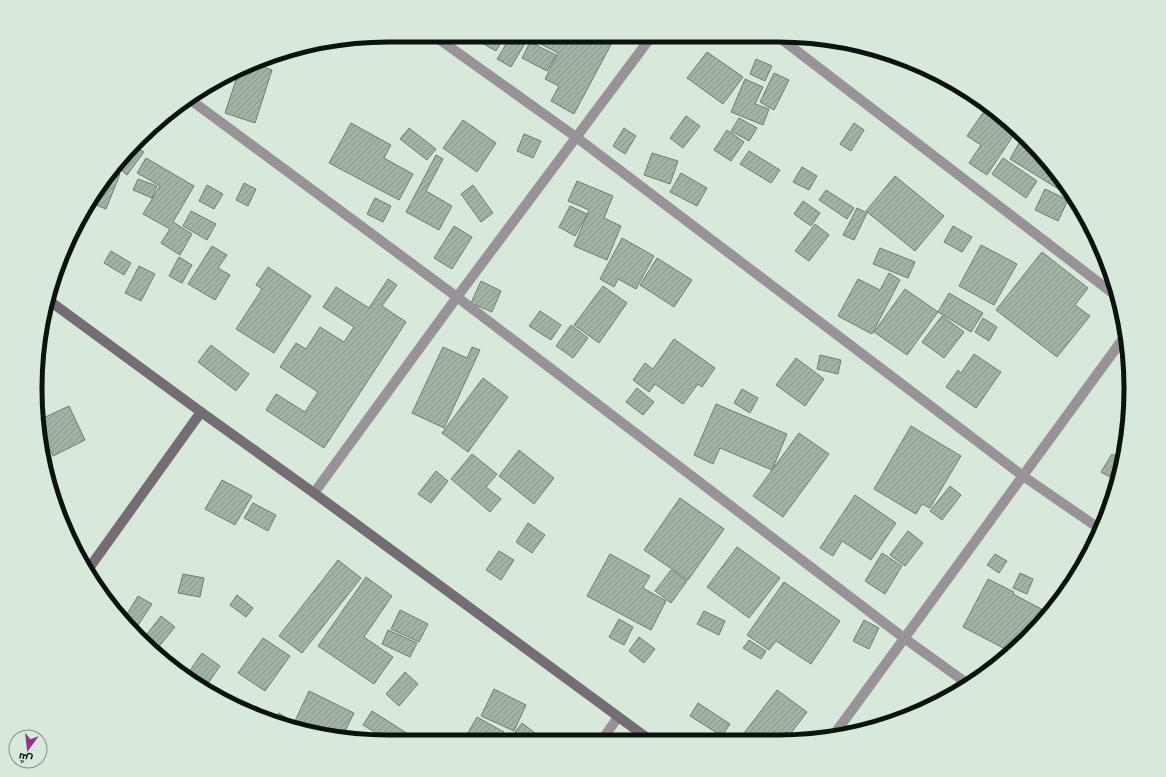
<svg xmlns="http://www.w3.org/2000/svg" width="1166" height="777" viewBox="0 0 1166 777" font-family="Lato,Cairo,sans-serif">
<defs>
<pattern id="building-hatch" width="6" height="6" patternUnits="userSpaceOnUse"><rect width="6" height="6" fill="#a2b2a3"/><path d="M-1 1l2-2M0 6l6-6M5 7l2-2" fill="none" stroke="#8a988b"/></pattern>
</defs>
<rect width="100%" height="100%" fill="#d8e9d9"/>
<!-- building -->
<g fill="url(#building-hatch)" stroke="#6e7e70">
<polygon points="483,36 505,36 496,51 480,42"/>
<polygon points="511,36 520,36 527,40 511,67 497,59"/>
<polygon points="528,36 615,37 574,114 551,101 559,86 545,79 558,53 527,37"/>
<polygon points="530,42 556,55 547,71 522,58"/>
<polygon points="707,52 743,77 723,104 687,78"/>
<polygon points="756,59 772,66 765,81 750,74"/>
<polygon points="254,64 272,70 255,123 225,113 238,74 235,73"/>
<polygon points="774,73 789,80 774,110 760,102"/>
<polygon points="745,79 763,87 755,104 769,109 763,125 731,112"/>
<polygon points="987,107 1011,123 1017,130 987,175 969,163 981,145 967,136"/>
<polygon points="686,116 700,126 683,148 670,138"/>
<polygon points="739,118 757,128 749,141 731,131"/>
<polygon points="463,120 496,143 477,172 443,148"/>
<polygon points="351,123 391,145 384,158 413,174 399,200 329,163"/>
<polygon points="854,123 864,130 851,151 840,144"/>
<polygon points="409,128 436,149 427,160 400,139"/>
<polygon points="624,128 636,136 625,154 613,146"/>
<polygon points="727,130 744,142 731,161 714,150"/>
<polygon points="524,134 541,141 533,158 517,151"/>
<polygon points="1023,136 1058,173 1073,198 1010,159"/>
<polygon points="136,147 144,152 127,175 116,166"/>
<polygon points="749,151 780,170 771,183 740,164"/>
<polygon points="652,153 678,161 670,184 644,175"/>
<polygon points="436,155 443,159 426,191 452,206 439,230 406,212"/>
<polygon points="146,158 194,186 173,222 192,234 180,255 161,243 170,229 143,214 160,186 137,173"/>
<polygon points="1003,158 1037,181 1026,198 992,174"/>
<polygon points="802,167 817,176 809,190 793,182"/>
<polygon points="111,170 120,174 106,209 91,203 108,173"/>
<polygon points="681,173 707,188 697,206 670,192"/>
<polygon points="895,176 944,216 915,251 866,211"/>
<polygon points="138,179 157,186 152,198 133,190"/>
<polygon points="577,181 613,196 604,218 621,226 607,260 574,246 589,210 568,201"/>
<polygon points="244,183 256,189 248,206 236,200"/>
<polygon points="207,185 223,194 214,209 199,201"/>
<polygon points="473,185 493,213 481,222 461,194"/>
<polygon points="1045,189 1068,200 1058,221 1035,210"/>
<polygon points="826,190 854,208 847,219 819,200"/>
<polygon points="375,198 391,206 383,222 367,214"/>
<polygon points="803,201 820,213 811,226 794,214"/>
<polygon points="570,206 587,214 575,236 559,227"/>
<polygon points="857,208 867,213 854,240 843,235"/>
<polygon points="191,211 216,224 207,240 183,226"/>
<polygon points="815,224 829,235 809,261 795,251"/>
<polygon points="454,226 472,237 452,269 434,258"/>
<polygon points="953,226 972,237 962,252 944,242"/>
<polygon points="622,238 654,256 636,289 618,279 614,287 600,279"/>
<polygon points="981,245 1017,264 994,305 959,286"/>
<polygon points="212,246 227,255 218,268 230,275 215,300 188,284"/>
<polygon points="880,248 915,262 908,278 873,264"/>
<polygon points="111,251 131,263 124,275 104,263"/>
<polygon points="1042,252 1088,288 1075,305 1090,316 1057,357 996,310"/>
<polygon points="179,257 192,265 182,283 169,276"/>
<polygon points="657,258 692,280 674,307 640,285"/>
<polygon points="139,266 155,274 141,301 125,293"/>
<polygon points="268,267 311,296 274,353 236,329 262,289 256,285"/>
<polygon points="889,273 900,280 872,334 838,316 858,279 880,290"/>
<polygon points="388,279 397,285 382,306 406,322 324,448 266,410 276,394 305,412 318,392 280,367 296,343 306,349 320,327 344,342 354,327 323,307 336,287 369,308"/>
<polygon points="481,281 501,291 492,312 471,303"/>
<polygon points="603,286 627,303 599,343 574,325"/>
<polygon points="905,289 938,312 907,355 874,332"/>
<polygon points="949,293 983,313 971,332 938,312"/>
<polygon points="540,311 561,325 551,340 529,326"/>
<polygon points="942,316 964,332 944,358 922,342"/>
<polygon points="983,318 997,327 989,341 975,332"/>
<polygon points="571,325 588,338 573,358 556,346"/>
<polygon points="674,339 715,368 702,387 698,384 683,404 655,384 649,392 633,380 645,363 653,369"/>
<polygon points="211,345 249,374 236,391 198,362"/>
<polygon points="443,347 467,358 472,347 480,350 444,428 412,413"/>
<polygon points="974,354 1001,372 976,408 946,387 958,370 961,373"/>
<polygon points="820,355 841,360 838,374 817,369"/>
<polygon points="796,358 824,379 805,406 776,385"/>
<polygon points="483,378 508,397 468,452 442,433"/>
<polygon points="637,388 654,402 643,415 626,402"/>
<polygon points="742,389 758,398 750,413 734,403"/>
<polygon points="716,404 787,434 772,470 720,448 713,464 694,455"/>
<polygon points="69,406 85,440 53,456 43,435 41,419"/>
<polygon points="911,426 961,456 930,508 922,504 916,514 874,489"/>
<polygon points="799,433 829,454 783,517 753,496"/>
<polygon points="519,450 554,478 534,504 499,476"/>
<polygon points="472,454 497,474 486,487 501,499 490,512 451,479"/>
<polygon points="1112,454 1122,460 1117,481 1101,472"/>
<polygon points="436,471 448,481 431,503 418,494"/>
<polygon points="222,480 252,496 235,525 205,509"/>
<polygon points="950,486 961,495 942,520 930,511"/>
<polygon points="855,495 896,523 871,560 842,541 833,556 820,548"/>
<polygon points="680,498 724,529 688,580 644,550"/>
<polygon points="253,503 276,515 268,531 244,518"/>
<polygon points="528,523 545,535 532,553 516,542"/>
<polygon points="908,531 923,543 905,566 890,555"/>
<polygon points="737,547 780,578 749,618 707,587"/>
<polygon points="499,551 514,560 501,580 486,570"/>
<polygon points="882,553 902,566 885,594 865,581"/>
<polygon points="610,554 650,576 643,588 666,601 651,630 587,596"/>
<polygon points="995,554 1007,561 999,573 987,565"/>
<polygon points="338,560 361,578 302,653 279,636"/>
<polygon points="671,570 687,581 671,603 655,591"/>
<polygon points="1020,573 1033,579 1027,594 1013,588"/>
<polygon points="183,574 204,578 200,597 178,593"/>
<polygon points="366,577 392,596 364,637 393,657 374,684 318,646"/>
<polygon points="988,579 1014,592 1013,594 1049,613 1043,622 1011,652 963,627"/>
<polygon points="784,582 840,621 811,664 776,641 769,650 747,635"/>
<polygon points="237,595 253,608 246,617 230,605"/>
<polygon points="138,596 152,604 135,630 125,617"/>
<polygon points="400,610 428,624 419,642 391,629"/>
<polygon points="704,611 725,621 719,635 697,624"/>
<polygon points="161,616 175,627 157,649 144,638"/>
<polygon points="619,619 633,627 624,645 609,637"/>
<polygon points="864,620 879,628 869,649 853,641"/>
<polygon points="388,630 417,643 410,657 382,644"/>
<polygon points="639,637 655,649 644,663 629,651"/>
<polygon points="263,638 290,656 265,691 238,673"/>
<polygon points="749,640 766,651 761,659 743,648"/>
<polygon points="202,653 220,666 207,685 189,672"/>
<polygon points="405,672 418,684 399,706 386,694"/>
<polygon points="494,689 526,705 514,731 481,716"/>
<polygon points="777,690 807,712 785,741 738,741"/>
<polygon points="309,691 354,713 341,739 316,731 295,721"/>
<polygon points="698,703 730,724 722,736 690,716"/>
<polygon points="372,711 416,739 386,739 363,725"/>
<polygon points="279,713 297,725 275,719"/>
<polygon points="477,717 504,732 500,740 464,740"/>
<polygon points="522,723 544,740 517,740 512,736"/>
</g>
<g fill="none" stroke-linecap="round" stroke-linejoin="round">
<!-- street -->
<g stroke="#999299" stroke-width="10">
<polyline points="433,35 576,137 1023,476 1100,529"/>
<polyline points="780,38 1119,298"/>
<polyline points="188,98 457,297 904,638 968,684"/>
<polyline points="314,493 457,297 651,37"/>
<polyline points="833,736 1125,336"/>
<polyline points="602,740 618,717"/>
</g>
<!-- secondary -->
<g stroke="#756c75" stroke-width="10">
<polyline points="51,302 201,412 314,493 650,740"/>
<polyline points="87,571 201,412"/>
</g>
</g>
<!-- crop -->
<path d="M0 0H1166V777H0ZM388 42H778A346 346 0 0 1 1124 388V389A346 346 0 0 1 778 735H388A346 346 0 0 1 42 389V388A346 346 0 0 1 388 42Z" fill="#d8e9d9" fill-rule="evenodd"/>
<path fill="none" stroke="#0c120d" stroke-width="5" d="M388 42H778A346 346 0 0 1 1124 388V389A346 346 0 0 1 778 735H388A346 346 0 0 1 42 389V388A346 346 0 0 1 388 42Z"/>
<!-- north arrow -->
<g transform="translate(28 749) rotate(195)"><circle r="19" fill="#d8e9d9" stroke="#869387"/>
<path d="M0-3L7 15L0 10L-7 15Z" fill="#953096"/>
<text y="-6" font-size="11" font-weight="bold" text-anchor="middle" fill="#0c120d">ش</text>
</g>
</svg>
